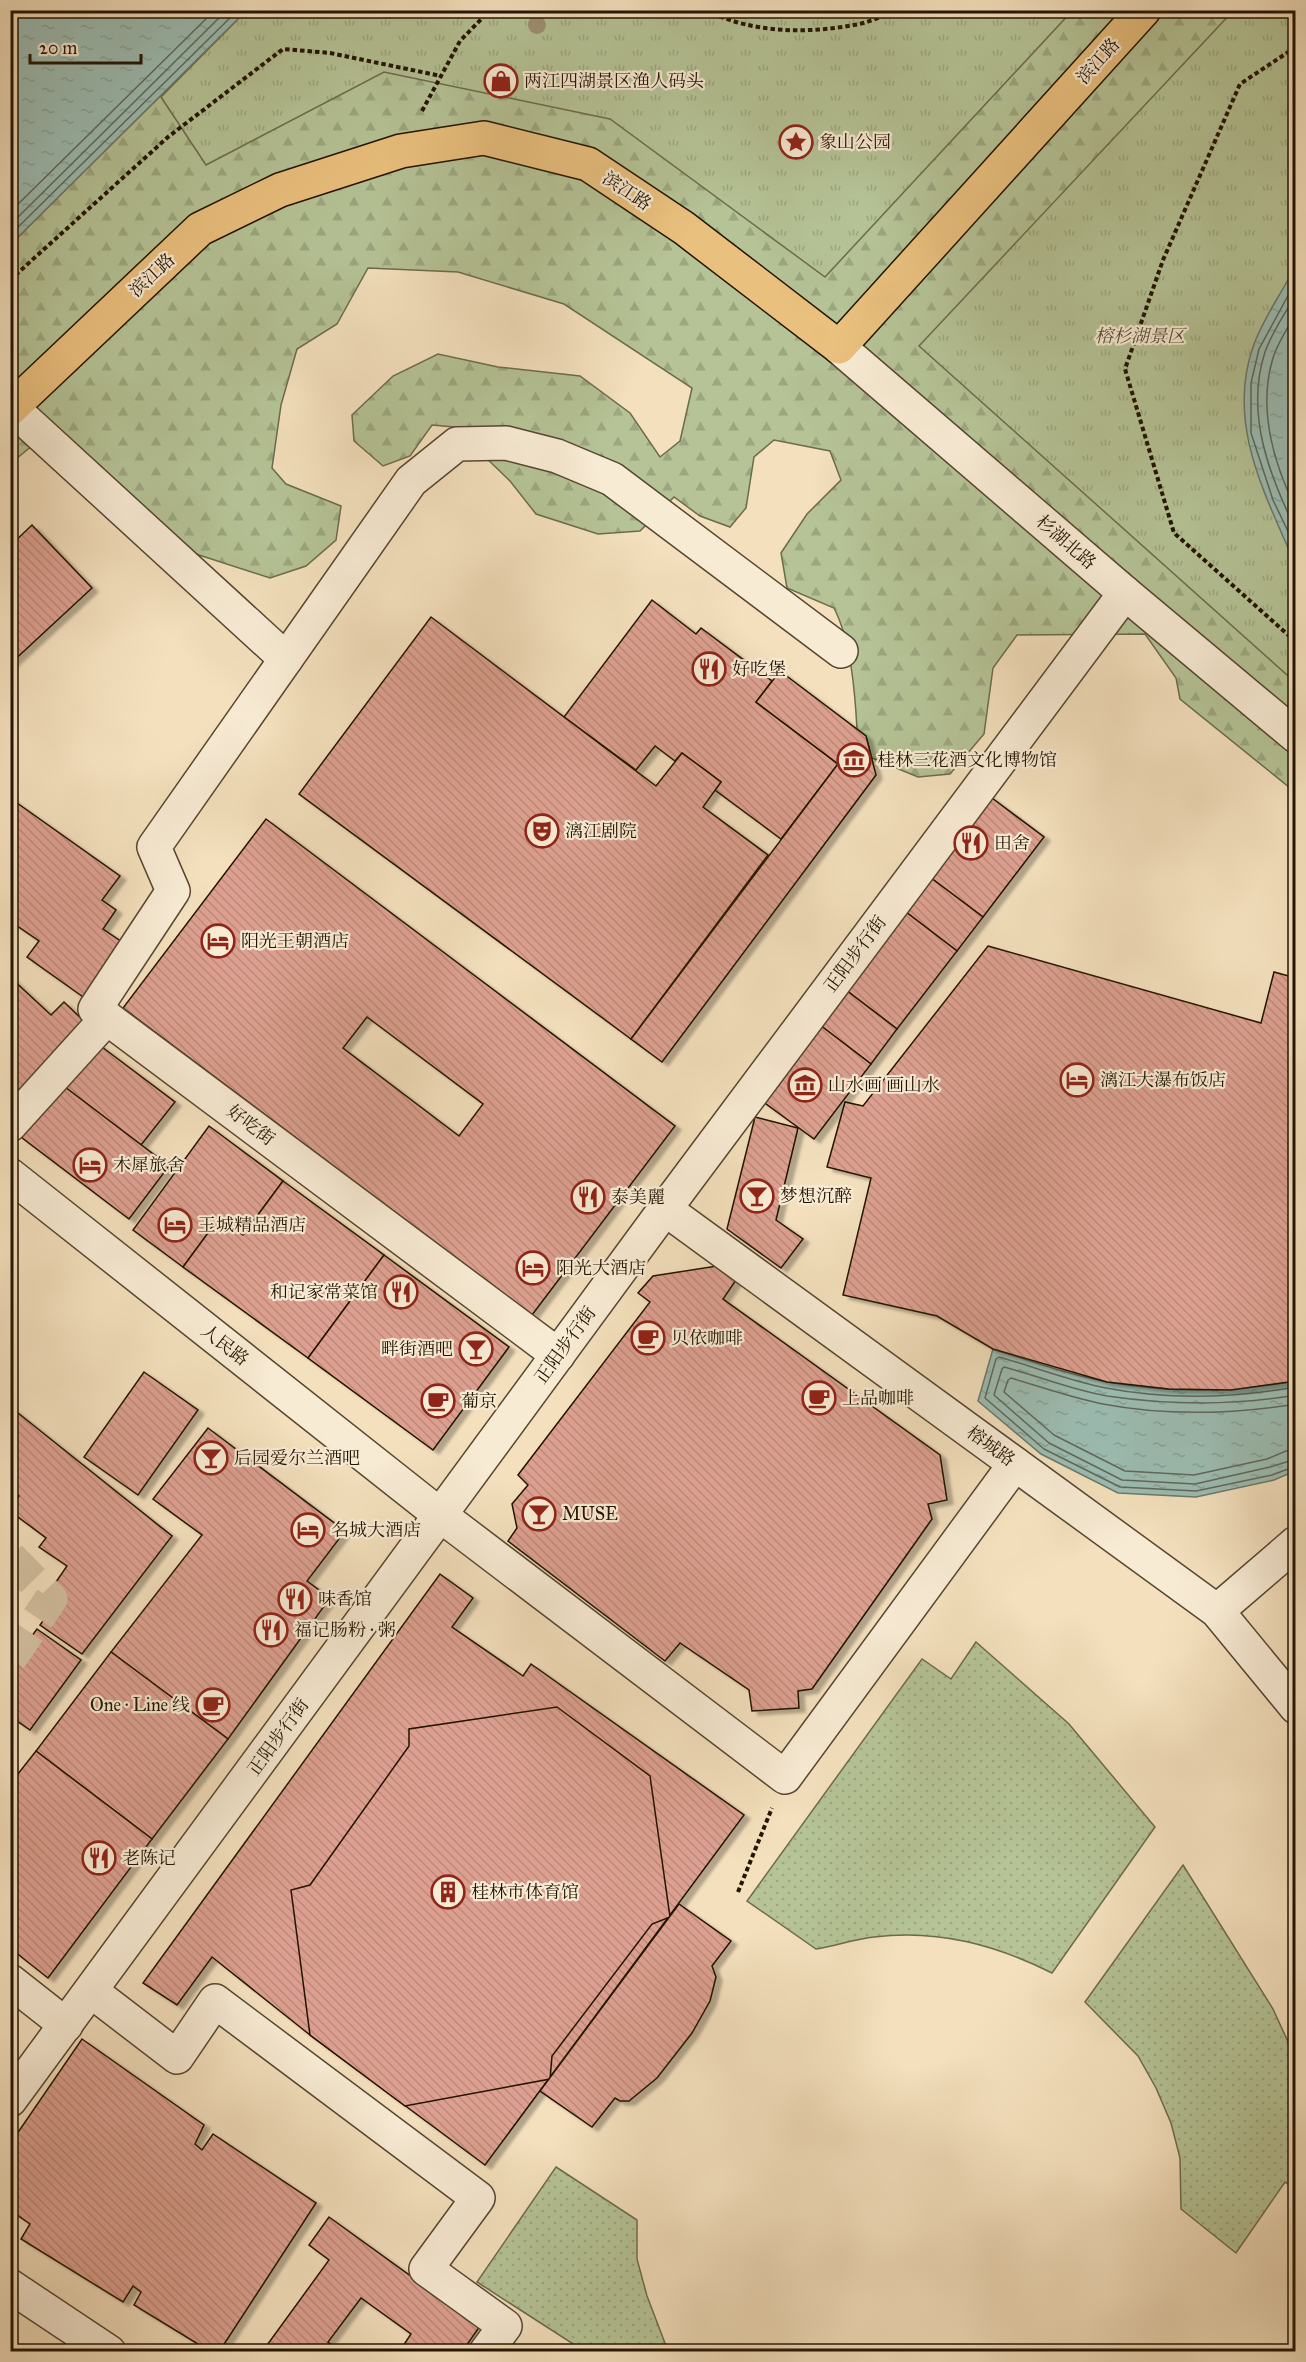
<svg xmlns="http://www.w3.org/2000/svg" width="1306" height="2362" viewBox="0 0 1306 2362" font-family="'IM FELL Great Primer','Noto Serif SC',serif">
<defs>
<pattern id="grass-dots" width="8" height="8" patternUnits="userSpaceOnUse" patternTransform="scale(1.5)"><rect width="8" height="8" fill="#b5c396"/><path d="M2 2h.1M6 6h.1" fill="none" stroke="#9ba780" stroke-width="1.8" stroke-linecap="round"/></pattern>
<pattern id="forest-firs" width="22" height="20" patternUnits="userSpaceOnUse" patternTransform="scale(1.5)"><rect width="22" height="20" fill="#b5c396"/><path d="M5 1l3.5 6h-7zM16 11l3.5 6h-7z" fill="#9ba780"/></pattern>
<pattern id="park-tufts" width="24" height="20" patternUnits="userSpaceOnUse" patternTransform="scale(1.5)"><rect width="24" height="20" fill="#b5c396"/><path d="M3 7l-1-3M5 7V3M7 7l1-3M15 17l-1-3M17 17v-4M19 17l1-3" fill="none" stroke="#9ba780"/></pattern>
<pattern id="water-ripples" width="26" height="14" patternUnits="userSpaceOnUse" patternTransform="scale(1.5)"><rect width="26" height="14" fill="#9cbdb3"/><path d="M2 4q2-2 4 0t4 0M15 11q2-2 4 0t4 0" fill="none" stroke="#86a298"/></pattern>
<pattern id="building-back-hatch" width="6" height="6" patternUnits="userSpaceOnUse" patternTransform="scale(1.5)"><rect width="6" height="6" fill="#dda090"/><path d="M-1 5l2 2M0 0l6 6M5-1l2 2" fill="none" stroke="#bd897b"/></pattern>
<filter id="shadow"><feDropShadow dx="6" dy="4" stdDeviation="1.5" flood-color="#0004"/></filter>
</defs>
<rect width="100%" height="100%" fill="#f4e0bd"/>
<filter id="stains"><feTurbulence type="fractalNoise" baseFrequency=".00333" numOctaves="4"/><feColorMatrix values="0 0 0 0 .2 0 0 0 0 .09 0 0 0 0 .02 0 0 0 .5 -.17"/></filter>
<radialGradient id="worn" r=".72"><stop offset=".6" stop-color="#630" stop-opacity="0"/><stop offset="1" stop-color="#630" stop-opacity=".3"/></radialGradient>
<!-- grass -->
<g fill="url(#grass-dots)" stroke="#6c6b4c" stroke-width="1.5">
<path d="M976 1642 1069 1724 1155 1827 1052 1973C996 1945 938 1929 874 1937 855 1939 835 1946 816 1949L747 1901 922 1659 951 1679Z"/>
<polygon points="1183,1865 1273,2009 1295,2057 1295,2188 1285,2182 1236,2253 1181,2209 1180,2158 1171,2123 1156,2088 1138,2056 1085,2002"/>
<polygon points="556,2167 637,2220 637,2259 647,2296 668,2351 584,2351 477,2282"/>
</g>
<!-- forest -->
<path fill="url(#forest-firs)" stroke="#6c6b4c" stroke-width="1.5" d="M246 11H1295V792L1180 699 1176 678 1145 634 1017 635 993 668 984 734 950 774 918 777 872 758 866 736 857 729C855 692 851 641 834 608L787 588 781 553 807 514 841 480 830 451 774 440 754 457 746 508 730 527 700 516 674 497 640 531 598 534 536 514 510 481 454 427 432 425 410 456 383 466 354 441 352 415 393 376 438 354 498 367 580 376 630 413 660 457 680 441 692 388 564 304 458 272 368 268 337 324 297 349 281 405 272 468 286 484 341 506 336 540 306 566 270 578 196 554 54 428 11 463V244Z"/>
<!-- park -->
<g fill="url(#park-tufts)" stroke="#6c6b4c" stroke-width="1.5">
<polygon points="246,11 1072,11 825,277 610,119 384,72 206,165 161,97"/>
<polygon points="1233,11 1295,11 1295,682 919,346"/>
</g>
<!-- water -->
<g fill="url(#water-ripples)" stroke="#6b796c" stroke-width="1.5">
<polygon points="11,10 246,10 246,11 11,244"/>
<path d="M1295 274V564C1266 495 1226 425 1253 347 1261 323 1277 300 1289 278Z"/>
<path d="M993 1349C1031 1361 1069 1375 1108 1382 1169 1393 1234 1392 1295 1381V1471L1274 1480 1196 1497 1118 1493 1041 1454 978 1401Z"/>
</g>
<g fill="none" stroke-linecap="round" stroke-linejoin="round">
<!-- shore -->
<g stroke="#5f685a" stroke-width="1.5">
<polyline points="10,212 215,10"/>
<polyline points="10,225 227,10"/>
<polyline points="10,235 238,10"/>
<polyline points="1296,281 1259,349 1251,383 1251,433 1273,500 1296,548"/>
<path d="M1296 295C1285 313 1272 332 1265 352 1245 413 1269 475 1296 530"/>
<path d="M1296 314C1288 327 1279 341 1274 355 1257 406 1273 462 1296 509"/>
<path d="M1296 1387C1234 1398 1168 1400 1106 1388 1070 1381 1035 1367 999 1357L996 1359 985 1398 1044 1449 1120 1487 1196 1491 1272 1475 1296 1466"/>
<path d="M1296 1395C1233 1406 1169 1405 1107 1396 1072 1390 1038 1376 1004 1367L1002 1369 994 1395 1049 1443 1122 1480 1195 1484 1270 1467 1296 1459"/>
<path d="M1296 1404C1233 1414 1166 1416 1103 1404 1072 1398 1041 1387 1011 1378L1008 1380 1004 1392 1054 1435 1125 1471 1194 1475 1267 1459 1286 1451 1296 1450"/>
</g>
</g>
<!-- building -->
<g fill="url(#building-back-hatch)" stroke="#221302" stroke-width="1.5" fill-rule="evenodd" filter="url(#shadow)">
<polygon points="32,525 92,588 10,664 10,546"/>
<polygon points="652,600 696,634 701,628 772,681 756,702 838,764 781,839 715,790 721,782 682,753 675,761 655,746 636,770 564,717"/>
<polygon points="431,617 656,786 682,753 721,782 703,807 768,855 631,1039 299,794"/>
<polygon points="780,671 866,736 876,775 662,1062 631,1039 838,764 756,702"/>
<polygon points="988,795 1044,837 983,917 927,875"/>
<polygon points="10,798 120,876 102,900 116,910 103,929 125,944 86,999 27,957 39,941 10,921"/>
<path d="M266 819 675 1126 532 1315 123 1008ZM367 1017 483 1104 459 1136 343 1048Z"/>
<polygon points="927,875 983,917 957,951 902,909"/>
<polygon points="902,909 957,951 897,1029 842,987"/>
<polygon points="988,946 1261,1023 1274,972 1296,978 1296,1381 1231,1390 1169,1389 1107,1382 993,1349 937,1316 843,1295 871,1178 827,1167 845,1102 863,1106"/>
<polygon points="10,977 51,1015 64,1002 90,1027 10,1109"/>
<polygon points="842,987 897,1029 871,1064 816,1022"/>
<polygon points="816,1022 871,1064 814,1139 758,1098"/>
<polygon points="94,1041 175,1102 141,1145 61,1084"/>
<polygon points="61,1084 169,1166 129,1219 21,1137"/>
<polygon points="755,1117 798,1128 776,1220 803,1239 781,1268 727,1229"/>
<polygon points="209,1126 283,1181 243,1235 219,1218 183,1267 133,1230"/>
<polygon points="283,1181 384,1255 308,1358 183,1267 219,1218 243,1235"/>
<polygon points="384,1255 509,1347 433,1450 308,1358"/>
<polygon points="717,1266 736,1280 723,1299 940,1455 947,1500 928,1504 932,1519 812,1689 798,1691 799,1708 752,1711 749,1690 680,1643 665,1661 508,1541 517,1528 512,1504 528,1485 518,1475 650,1302 638,1293 653,1276"/>
<polygon points="144,1372 198,1410 138,1495 84,1457"/>
<polygon points="13,1409 172,1536 82,1654 40,1625 63,1593 54,1585 67,1566 39,1547 46,1538 10,1511 19,1496 10,1489 10,1412"/>
<polygon points="208,1428 345,1531 307,1581 330,1598 228,1739 111,1652 202,1535 153,1499"/>
<polygon points="10,1566 21,1573 10,1587"/>
<polygon points="440,1574 473,1598 452,1627 523,1676 531,1664 744,1815 485,2165 310,2035 212,1957 177,2005 143,1983"/>
<polygon points="37,1629 81,1660 30,1730 10,1716 10,1665"/>
<polygon points="111,1652 228,1739 152,1839 36,1751"/>
<polygon points="557,1707 650,1776 670,1917 652,1924 552,2056 550,2079 405,2106 310,2035 291,1890 310,1885 409,1746 409,1729"/>
<polygon points="36,1751 152,1839 48,1978 10,1948 10,1784"/>
<polygon points="679,1904 731,1941 712,1966 716,1977 710,2001 692,2033 657,2078 629,2101 620,2101 615,2098 592,2127 540,2091"/>
<polygon points="82,2039 204,2125 195,2144 202,2150 213,2134 316,2203 219,2352 211,2352 134,2305 141,2292 133,2286 123,2302 21,2239 30,2224 10,2210 10,2144"/>
<polygon points="329,2217 480,2326 462,2352 399,2352 411,2334 361,2298 328,2342 341,2352 262,2352 329,2260 309,2245"/>
</g>
<g fill="none" stroke-linecap="round" stroke-linejoin="round">
<!-- minor-tunnel -->
<polyline stroke="#d4c1a1" stroke-width="33" stroke-dasharray="33 16" stroke-linecap="butt" points="10,1557 51,1599 10,1659"/>
<!-- minor casing -->
<g stroke="#564631" stroke-width="36">
<g id="minor">
<polyline points="839,347 1125,593 1296,736"/>
<polyline points="12,408 286,659"/>
<polyline points="10,1125 107,1018"/>
<polyline points="10,1175 440,1515 785,1777 1015,1464"/>
<polyline points="665,1209 1217,1611 1296,1707"/>
<polyline points="558,1355 95,1009 173,891 154,847 411,481 457,444 506,443 557,456 612,479 841,651"/>
<polyline points="1217,1611 1296,1543"/>
<polyline points="10,1981 66,2025"/>
<polyline points="91,1991 177,2057 215,2001 478,2198 426,2269 505,2326 486,2352"/>
<polyline points="10,2100 665,1209 1125,593"/>
<polyline points="10,2286 109,2352"/>
</g>
</g>
<!-- major casing -->
<g stroke="#221302" stroke-width="36">
<polyline id="major" points="10,409 200,229 280,190 401,151 484,138 588,164 684,228 839,347 1144,10"/>
</g>
<!-- path -->
<g stroke="#221302" stroke-width="4" stroke-dasharray="4.5 3" stroke-linecap="butt">
<path d="M706 10C750 33 806 34 854 25 869 23 884 15 898 10"/>
<polyline points="1296,47 1240,84 1163,260 1125,369 1174,533 1296,642"/>
<polyline points="422,111 460,41 490,10"/>
<polyline points="10,280 168,137 283,49 330,53 441,76"/>
<polyline points="738,1892 772,1808"/>
</g>
<!-- minor -->
<use href="#minor" stroke="#f8ebd4" stroke-width="33"/>
<!-- major -->
<use href="#major" stroke="#eac07e" stroke-width="33"/>
</g>
<!-- trees -->
<circle fill="#9d9173" cx="537" cy="25" r="9"/>
<!-- icons -->
<defs>
<g id="shop-ring" transform="scale(1.725)"><circle r="9.5" fill="#f8ebd4" stroke="#8f2418" stroke-width="1.5"/><path d="M-5-2.5h2.3a2.7 3.5 0 0 1 5.4 0H5L5.5 6h-11ZM-1.5-2.5h3a1.5 2.3 0 0 0-3 0Z" fill="#8f2418"/></g>
<g id="sight-ring" transform="scale(1.725)"><circle r="9.5" fill="#f8ebd4" stroke="#8f2418" stroke-width="1.5"/><path d="M0-6L1.8-2.2L6-1.7L2.9 1.2L3.7 5.4L0 3.3L-3.7 5.4L-2.9 1.2L-6-1.7L-1.8-2.2Z" fill="#8f2418"/></g>
<g id="restaurant-ring" transform="scale(1.725)"><circle r="9.5" fill="#f8ebd4" stroke="#8f2418" stroke-width="1.5"/><path d="M-5-6h1v4h1v-4h1v4h1v-4h1v5L-1.5 .5V6h-2V.5L-5-1ZM5-6V6H3V1.5H1.5Q1.5-4 5-6Z" fill="#8f2418"/></g>
<g id="museum-ring" transform="scale(1.725)"><circle r="9.5" fill="#f8ebd4" stroke="#8f2418" stroke-width="1.5"/><path d="M0-6L6-3V-2H-6V-3ZM-5-1h2V3h-2ZM-1-1h2V3h-2ZM3-1h2V3H3ZM-6 4H6V6H-6Z" fill="#8f2418"/></g>
<g id="theatre-ring" transform="scale(1.725)"><circle r="9.5" fill="#f8ebd4" stroke="#8f2418" stroke-width="1.5"/><path d="M-5-5.5Q0-4 5-5.5V0Q5 5 0 6Q-5 5-5 0ZM-3.3-2.5H-1v1.5H-3.3ZM1-2.5H3.3v1.5H1ZM-2.8 1Q0 5.5 2.8 1Z" fill="#8f2418"/></g>
<g id="hotel-ring" transform="scale(1.725)"><circle r="9.5" fill="#f8ebd4" stroke="#8f2418" stroke-width="1.5"/><path d="M-6-4.5h1.5V1H6V5H4.5V3h-9V5H-6ZM-4 0a1.8 1.8 0 1 1 3.6 0ZM.5 0V-2.5h3Q6-2.5 6 0Z" fill="#8f2418"/></g>
<g id="bar-ring" transform="scale(1.725)"><circle r="9.5" fill="#f8ebd4" stroke="#8f2418" stroke-width="1.5"/><path d="M-6-5H6L.8 .8V4.5H3.5V6h-7V4.5H-.8V.8Z" fill="#8f2418"/></g>
<g id="cafe-ring" transform="scale(1.725)"><circle r="9.5" fill="#f8ebd4" stroke="#8f2418" stroke-width="1.5"/><path d="M-5.5-4.5H6V0H3Q3 3.5 0 3.5H-2.5Q-5.5 3.5-5.5 0ZM3-3.2v2h1.7v-2ZM-6 4.5H4V6H-6Z" fill="#8f2418"/></g>
<g id="building-ring" transform="scale(1.725)"><circle r="9.5" fill="#f8ebd4" stroke="#8f2418" stroke-width="1.5"/><path d="M-4-6H4V6H1V3H-1V6H-4ZM-2.5-4.3h1.7v1.8h-1.7ZM.8-4.3h1.7v1.8H.8ZM-2.5-1h1.7V.8h-1.7ZM.8-1h1.7V.8H.8Z" fill="#8f2418"/></g>
</defs>
<g fill-rule="evenodd">
<use href="#shop-ring" x="501" y="81"/>
<use href="#sight-ring" x="796" y="142"/>
<use href="#restaurant-ring" x="709" y="669"/>
<use href="#museum-ring" x="854" y="760"/>
<use href="#theatre-ring" x="542" y="831"/>
<use href="#restaurant-ring" x="971" y="843"/>
<use href="#hotel-ring" x="218" y="941"/>
<use href="#hotel-ring" x="1077" y="1080"/>
<use href="#museum-ring" x="805" y="1085"/>
<use href="#hotel-ring" x="90" y="1165"/>
<use href="#bar-ring" x="757" y="1196"/>
<use href="#restaurant-ring" x="588" y="1197"/>
<use href="#hotel-ring" x="175" y="1225"/>
<use href="#hotel-ring" x="533" y="1268"/>
<use href="#restaurant-ring" x="401" y="1292"/>
<use href="#cafe-ring" x="648" y="1338"/>
<use href="#bar-ring" x="476" y="1349"/>
<use href="#cafe-ring" x="819" y="1398"/>
<use href="#cafe-ring" x="438" y="1401"/>
<use href="#bar-ring" x="211" y="1458"/>
<use href="#bar-ring" x="539" y="1514"/>
<use href="#hotel-ring" x="308" y="1530"/>
<use href="#restaurant-ring" x="295" y="1599"/>
<use href="#restaurant-ring" x="271" y="1630"/>
<use href="#cafe-ring" x="213" y="1705"/>
<use href="#restaurant-ring" x="99" y="1858"/>
<use href="#building-ring" x="448" y="1892"/>
</g>
<g text-anchor="middle" stroke-width="4.5" stroke-linejoin="round" paint-order="stroke">
<!-- street labels -->
<g font-size="18" fill="#221302" stroke="#f8ebd4">
<text transform="translate(1098 61) rotate(-48)" y="6">滨江路</text>
<text transform="translate(627 191) rotate(34)" y="6">滨江路</text>
<text transform="translate(152 275) rotate(-43)" y="6">滨江路</text>
<text transform="translate(1066 542) rotate(41)" y="6">杉湖北路</text>
<text transform="translate(855 954) rotate(-53)" y="6">正阳步行街</text>
<text transform="translate(251 1125) rotate(37)" y="6">好吃街</text>
<text transform="translate(225 1345) rotate(38)" y="6">人民路</text>
<text transform="translate(565 1345) rotate(-54)" y="6">正阳步行街</text>
<text transform="translate(991 1446) rotate(36)" y="6">榕城路</text>
<text transform="translate(278 1737) rotate(-54)" y="6">正阳步行街</text>
</g>
<!-- poi labels -->
<g font-size="18" fill="#221302" stroke="#f8ebd4" text-anchor="start">
<text x="524" y="87">两江四湖景区渔人码头</text>
<text x="819" y="148">象山公园</text>
<text x="732" y="675">好吃堡</text>
<text x="877" y="766">桂林三花酒文化博物馆</text>
<text x="565" y="837">漓江剧院</text>
<text x="994" y="849">田舍</text>
<text x="241" y="947">阳光王朝酒店</text>
<text x="1100" y="1086">漓江大瀑布饭店</text>
<text x="828" y="1091">山水画 画山水</text>
<text x="113" y="1171">木犀旅舍</text>
<text x="780" y="1202">梦想沉醉</text>
<text x="611" y="1203">泰美麗</text>
<text x="198" y="1231">王城精品酒店</text>
<text x="556" y="1274">阳光大酒店</text>
<text x="378" y="1298" text-anchor="end">和记家常菜馆</text>
<text x="671" y="1344">贝依咖啡</text>
<text x="453" y="1355" text-anchor="end">畔街酒吧</text>
<text x="842" y="1404">上品咖啡</text>
<text x="461" y="1407">葡京</text>
<text x="234" y="1464">后园爱尔兰酒吧</text>
<text x="562" y="1520">MUSE</text>
<text x="331" y="1536">名城大酒店</text>
<text x="318" y="1605">味香馆</text>
<text x="294" y="1636">福记肠粉 · 粥</text>
<text x="190" y="1711" text-anchor="end">One · Line 线</text>
<text x="122" y="1864">老陈记</text>
<text x="471" y="1898">桂林市体育馆</text>
</g>
<!-- park labels -->
<g font-size="18" font-style="italic" fill="#555136" stroke="#f8ebd4">
<text x="1140" y="342">榕杉湖景区</text>
</g>
</g>
<!-- margin -->
<rect width="1306" height="2362" fill="none" stroke="#f4e0bd" stroke-width="36"/>
<rect x="12" y="12" width="1282" height="2338" fill="none" stroke="#221302" stroke-width="3"/>
<rect x="18" y="18" width="1270" height="2326" fill="none" stroke="#221302" stroke-width="1.5"/>
<!-- scale -->
<path d="M30 54v9h111v-9" fill="none" stroke="#221302" stroke-width="3"/>
<text x="39" y="54" font-size="18" fill="#221302" stroke="#f8ebd4" stroke-width="4.5" paint-order="stroke">20 m</text>
<rect width="100%" height="100%" filter="url(#stains)"/>
<rect width="100%" height="100%" fill="url(#worn)"/>
</svg>
